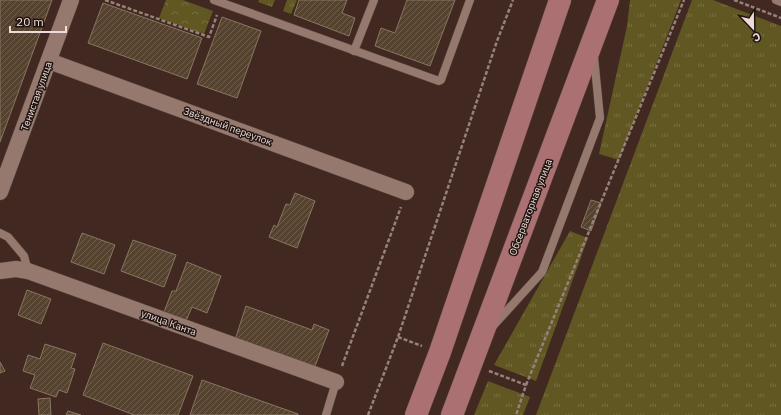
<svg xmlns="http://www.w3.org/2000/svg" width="781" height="415" viewBox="0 0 781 415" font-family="'IBM Plex Sans',sans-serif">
<defs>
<pattern id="grass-tufts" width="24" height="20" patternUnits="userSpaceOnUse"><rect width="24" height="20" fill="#615723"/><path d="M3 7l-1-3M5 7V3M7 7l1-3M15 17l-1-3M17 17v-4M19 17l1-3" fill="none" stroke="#786f42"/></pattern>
<pattern id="park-crowns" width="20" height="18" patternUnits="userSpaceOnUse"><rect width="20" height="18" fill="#615723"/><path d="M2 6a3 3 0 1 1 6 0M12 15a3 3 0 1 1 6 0" fill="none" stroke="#786f42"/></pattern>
<pattern id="building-hatch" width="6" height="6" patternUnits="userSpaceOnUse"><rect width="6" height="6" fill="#554330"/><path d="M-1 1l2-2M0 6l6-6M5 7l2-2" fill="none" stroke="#6e5e4d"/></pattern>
</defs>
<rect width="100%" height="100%" fill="#412820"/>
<!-- grass -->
<g fill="url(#grass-tufts)">
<polygon points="259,0 275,0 272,7 258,2"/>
<polygon points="287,0 297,0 291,14 283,11"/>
<polygon points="630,0 681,0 619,160 599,154 627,26"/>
<polygon points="692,0 713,0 781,26 781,415 536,415"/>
<polygon points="570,231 588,238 536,381 494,365"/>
<polygon points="488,381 530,397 523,415 474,415"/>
</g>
<!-- park -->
<polygon fill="url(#park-crowns)" points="166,0 183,0 213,11 204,34 159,18"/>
<!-- building -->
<g fill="url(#building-hatch)" stroke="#897661">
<polygon points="1,0 52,0 0,142 0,3"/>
<polygon points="299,0 347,0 342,13 355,18 349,36 294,15"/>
<polygon points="407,0 455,0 430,66 375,46 381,28 395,33"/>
<polygon points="103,3 202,38 187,79 88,43"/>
<polygon points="222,17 261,31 237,98 197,84"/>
<polygon points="295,193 315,201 297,248 269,237 274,225 277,227 286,204 290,205"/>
<polygon points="591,200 601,203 591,231 581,227"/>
<polygon points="82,233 115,245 104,274 71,262"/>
<polygon points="133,240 176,255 164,287 121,271"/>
<polygon points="187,262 221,276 207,313 192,307 186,321 164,312 172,291 176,291"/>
<polygon points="27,290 51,299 41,324 18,315"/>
<polygon points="246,306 312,330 314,324 329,330 315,366 234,343"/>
<polygon points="103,343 193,376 178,415 134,415 83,395"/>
<polygon points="45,344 76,354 71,368 75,369 67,393 59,390 56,397 30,388 35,375 23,371 28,355 40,359"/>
<polygon points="0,362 5,371 0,373"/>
<polygon points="202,380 298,414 298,415 190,415"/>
<polygon points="50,398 51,415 39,415 38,399"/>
<polygon points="68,411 81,415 66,415"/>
</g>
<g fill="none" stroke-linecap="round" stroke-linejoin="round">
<!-- lane casing -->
<g stroke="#5a463e" stroke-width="9">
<g id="lane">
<polyline points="214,0 439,81 441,80 470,0"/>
<polyline points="776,0 781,2"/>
<polyline points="354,51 374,0"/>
<polyline points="0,233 8,237 24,256 28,271"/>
<polyline points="493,326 542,272 600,118 594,57"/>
<polyline points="326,415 336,382"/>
</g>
</g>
<!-- street casing -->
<g stroke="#5a463e" stroke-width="17">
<g id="street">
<polyline points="49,61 406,192"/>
<polyline points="0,192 71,0"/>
<polyline points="0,271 16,269 28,271 336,382"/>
</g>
</g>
<!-- secondary casing -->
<g stroke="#5a463e" stroke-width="23">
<g id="secondary">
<polyline points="416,415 440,352 560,0"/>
<polyline points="452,415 608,0"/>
</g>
</g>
<!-- path -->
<g stroke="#96817b" stroke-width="2.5" stroke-dasharray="4 2" stroke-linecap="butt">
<polyline points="105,0 209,37 217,15"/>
<polyline points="734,0 781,18"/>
<polyline points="398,337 422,346"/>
<polyline points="342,366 401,207"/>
<polyline points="489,371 526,385 516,415"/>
<polyline points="526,385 684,0"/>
<polyline points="368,415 398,337 497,41 513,0"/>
</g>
<!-- lane -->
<use href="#lane" stroke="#95786e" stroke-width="8"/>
<!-- street -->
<use href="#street" stroke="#95786e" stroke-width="16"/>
<!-- secondary -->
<use href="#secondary" stroke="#ab7071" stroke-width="22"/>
</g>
<g text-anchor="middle" stroke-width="3" stroke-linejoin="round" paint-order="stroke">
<!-- street labels -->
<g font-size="10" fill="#ecdbd6" stroke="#201411">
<text transform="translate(36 96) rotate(-70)" y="4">Тенистая улица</text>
<text transform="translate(228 126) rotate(20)" y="4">Звёздный переулок</text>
<text transform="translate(530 207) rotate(-69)" y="4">Обсерваторная улица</text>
<text transform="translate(169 322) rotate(20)" y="4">улица Канта</text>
</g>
</g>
<!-- north arrow -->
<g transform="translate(753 28) rotate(158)" stroke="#201411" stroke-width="3" paint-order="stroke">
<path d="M0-3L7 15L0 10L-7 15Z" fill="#ecdbd6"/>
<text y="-6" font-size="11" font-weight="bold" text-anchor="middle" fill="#ecdbd6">С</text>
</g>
<!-- scale -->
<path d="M10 26v6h56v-6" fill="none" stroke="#ecdbd6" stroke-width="2"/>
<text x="16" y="26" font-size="12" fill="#ecdbd6" stroke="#201411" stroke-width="3" paint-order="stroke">20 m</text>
</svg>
